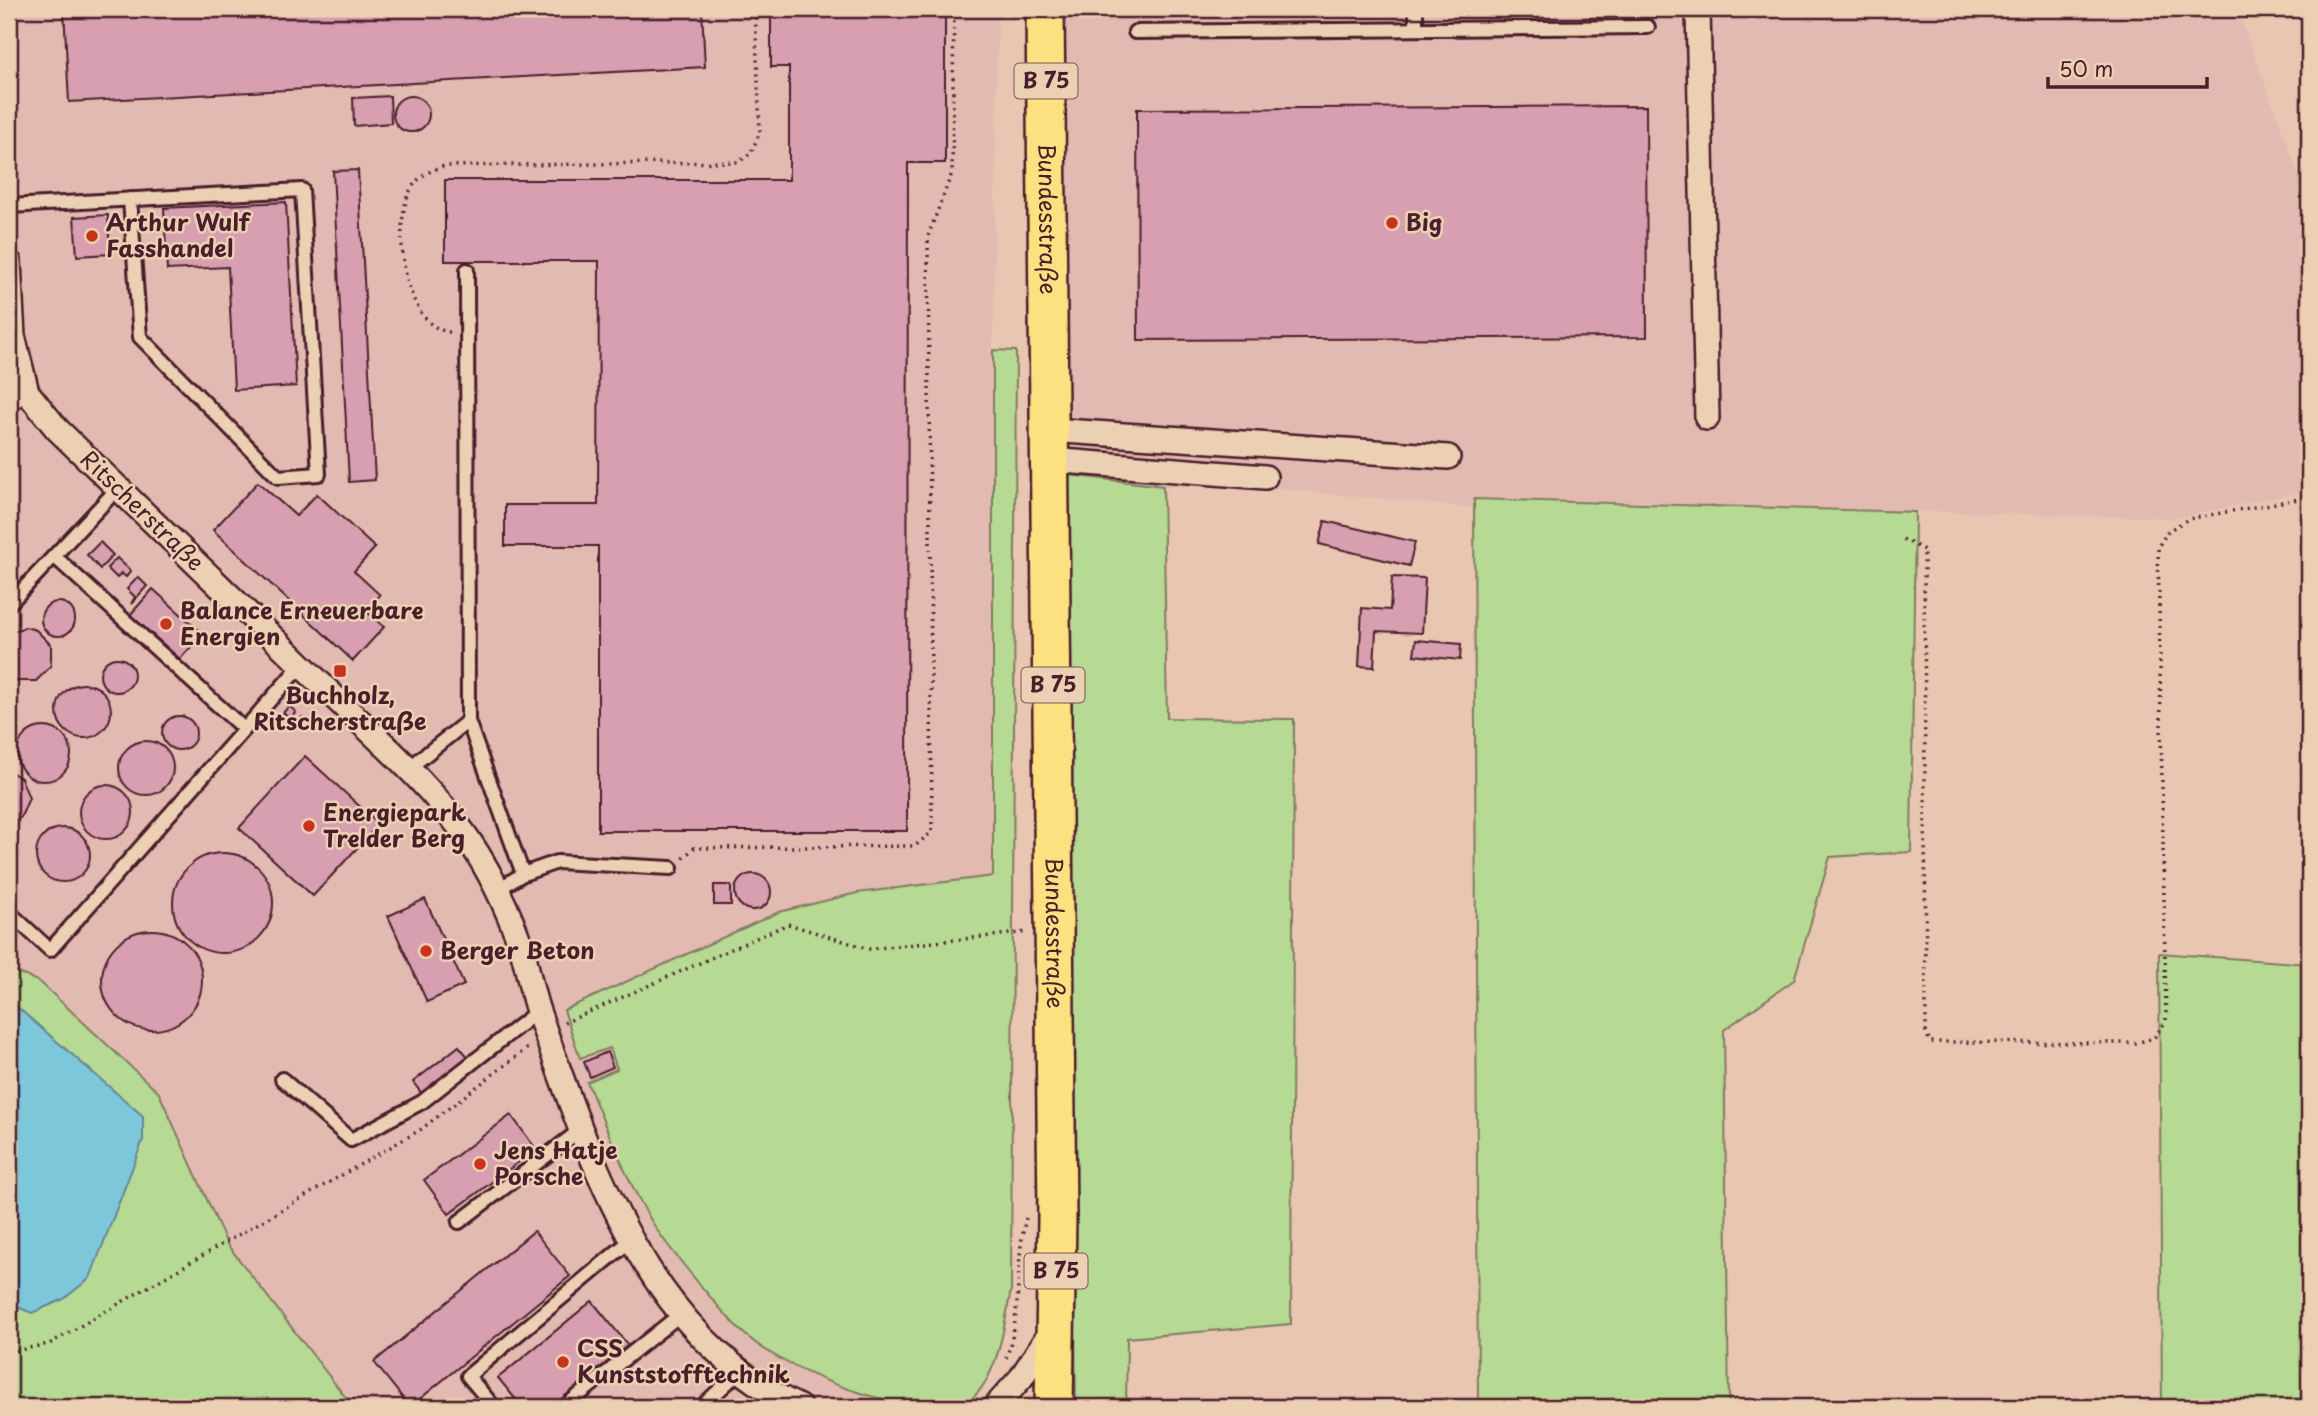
<svg xmlns="http://www.w3.org/2000/svg" width="2318" height="1416" viewBox="0 0 2318 1416" font-family="'Playpen Sans',sans-serif">
<rect width="100%" height="100%" fill="#e8c6b2"/>
<filter id="ink" filterUnits="userSpaceOnUse"><feTurbulence type="fractalNoise" baseFrequency=".0143" numOctaves="2"/><feDisplacementMap in="SourceGraphic" scale="14" xChannelSelector="R" yChannelSelector="G"/><feConvolveMatrix kernelMatrix="1 2 1 2 8 2 1 2 1" color-interpolation-filters="sRGB"/></filter>
<g filter="url(#ink)">
<!-- built -->
<g fill="#e3bab1">
<polygon points="9,9 998,9 993,350 993,876 857,893 779,912 565,1010 580,1057 610,1047 617,1069 588,1082 740,1330 774,1354 824,1380 909,1407 353,1407 227,1244 159,1093 40,982 9,969"/>
<polygon points="1065,9 2237,9 2309,202 2309,490 2176,518 1474,499 1473,508 1264,487 1163,486 1068,475"/>
</g>
<!-- green -->
<g fill="#b6d993" stroke="#807c5f" stroke-width="2">
<path d="M993 350 1016 351 1011 1289C1005 1323 997 1391 960 1406 954 1409 944 1407 938 1407 881 1407 781 1370 739 1329 714 1303 689 1272 667 1244 634 1201 608 1131 587 1082L617 1069 610 1048 580 1058 564 1010 779 912 857 893 993 876Z"/>
<polygon points="1068,475 1163,486 1167,718 1294,719 1291,1324 1127,1338 1126,1407 1076,1407 1067,718"/>
<polygon points="1474,499 1915,512 1911,852 1830,857 1794,980 1724,1030 1729,1407 1478,1407"/>
<polygon points="2159,953 2309,964 2309,1407 2162,1407"/>
<polygon points="9,969 40,982 159,1093 227,1244 353,1407 9,1407"/>
</g>
<!-- water -->
<polygon fill="#7bc7da" stroke="#678494" stroke-width="2" points="9,1000 143,1116 143,1140 90,1278 64,1299 32,1313 9,1304"/>
<!-- building -->
<g fill="#d79fb0" stroke="#4a1f2b" stroke-width="2">
<polygon points="64,9 702,9 705,67 69,102"/>
<polygon points="771,9 945,9 945,163 908,163 907,831 598,831 598,546 505,546 505,505 598,505 599,261 445,261 445,180 789,180 789,67 771,67"/>
<polygon points="390,96 391,123 354,126 353,98"/>
<circle cx="411" cy="114" r="18"/>
<polygon points="1646,106 1647,337 1138,340 1137,109"/>
<polygon points="358,170 375,480 349,482 333,171"/>
<polygon points="286,202 296,386 234,390 228,267 167,270 164,208"/>
<polygon points="108,215 110,254 77,256 74,217"/>
<polygon points="258,482 296,516 317,494 375,548 354,571 380,595 366,611 384,627 353,661 213,530"/>
<polygon points="1325,521 1415,542 1409,566 1319,544"/>
<polygon points="100,542 113,555 100,569 87,555"/>
<polygon points="117,558 131,571 126,577 121,573 117,578 107,568"/>
<polygon points="138,577 147,586 131,604 135,597 127,589"/>
<polygon points="1392,577 1425,578 1422,633 1376,631 1374,667 1359,666 1362,608 1390,610"/>
<polygon points="153,589 203,634 180,659 130,615"/>
<circle cx="58" cy="619" r="17"/>
<polygon points="25,627 36,630 51,645 51,666 36,681 15,681 9,676 9,633"/>
<polygon points="1416,640 1461,644 1460,660 1414,655"/>
<circle cx="117" cy="675" r="17"/>
<circle cx="84" cy="711" r="27"/>
<polygon points="9,685 12,698 9,711"/>
<polygon points="289,706 296,712 290,719 283,713"/>
<circle cx="179" cy="733" r="17"/>
<polygon points="302,717 310,725 307,729 298,722"/>
<circle cx="44" cy="754" r="27"/>
<circle cx="146" cy="768" r="27"/>
<polygon points="305,756 379,824 313,896 239,828"/>
<polygon points="9,771 21,778 29,798 21,817 9,824"/>
<circle cx="106" cy="812" r="27"/>
<circle cx="63" cy="855" r="27"/>
<circle cx="223" cy="903" r="50"/>
<circle cx="753" cy="892" r="18"/>
<rect x="714" y="885" width="17" height="20"/>
<polygon points="425,899 464,985 427,1002 388,916"/>
<circle cx="152" cy="980" r="50"/>
<polygon points="459,1046 469,1058 422,1094 413,1082"/>
<polygon points="607,1052 613,1067 590,1077 584,1062"/>
<polygon points="511,1115 536,1149 449,1214 424,1180"/>
<polygon points="534,1231 570,1276 410,1407 374,1362"/>
<polygon points="592,1301 628,1345 553,1407 522,1407 498,1378"/>
</g>
<g fill="none" stroke-linecap="round" stroke-linejoin="round">
<!-- service casing -->
<g stroke="#4a1f2b" stroke-width="18">
<g id="service">
<polyline points="1416,9 1416,29"/>
<polyline points="1135,32 1648,27"/>
<polyline points="9,206 302,190 319,474 278,477 140,337 130,199"/>
<polyline points="467,270 468,721 523,874"/>
<polyline points="9,407 27,392"/>
<polyline points="54,556 244,729"/>
<polyline points="9,604 118,488"/>
<polyline points="409,768 468,721"/>
<polyline points="497,890 523,874 557,862 671,868"/>
<polyline points="9,912 50,950 301,665"/>
<polyline points="282,1079 351,1140 422,1102 538,1011"/>
<polyline points="459,1222 579,1131"/>
<polyline points="494,1407 468,1376 631,1240"/>
<polyline points="564,1407 682,1313"/>
<polyline points="701,1407 739,1372"/>
</g>
</g>
<!-- minor casing -->
<g stroke="#4a1f2b" stroke-width="28">
<g id="minor">
<polyline points="1698,9 1707,418"/>
<path d="M9 262 13 336 27 392 57 429C146 515 235 602 325 688 374 736 429 782 468 839 490 871 508 910 521 946 528 968 531 992 539 1014 591 1161 645 1335 799 1407"/>
<polyline points="1050,430 1448,457"/>
<polyline points="1050,460 1265,477"/>
<polyline points="995,1407 1021,1378 1053,1328"/>
</g>
</g>
<!-- primary casing -->
<g stroke="#4a1f2b" stroke-width="42">
<g id="primary">
<path id="s1" d="M1045 9 1057 1217 1054 1407"/>
</g>
</g>
<!-- path -->
<g stroke="#4a1f2b" stroke-width="3.5" stroke-dasharray="2 5" stroke-linecap="butt">
<path d="M450 332C402 328 390 218 413 186 421 174 431 171 444 166L739 162 751 153 760 132 755 9"/>
<polyline points="1903,539 1924,550 1926,1032 1930,1042 2136,1043 2154,1038 2166,1021 2158,547 2168,531 2188,519 2309,497"/>
<polyline points="683,858 694,848 915,846 932,832 928,236 952,173 954,9"/>
<polyline points="564,1023 788,924 869,949 1028,932"/>
<polyline points="9,1352 49,1344 420,1130 529,1047"/>
<path d="M1006 1358C1023 1314 1014 1263 1026 1218"/>
</g>
<!-- service -->
<use href="#service" stroke="#ecd0b3" stroke-width="12"/>
<!-- minor -->
<use href="#minor" stroke="#ecd0b3" stroke-width="23"/>
<!-- primary -->
<use href="#primary" stroke="#fde080" stroke-width="37"/>
</g>
</g>
<!-- markers -->
<g fill="#c8321e" stroke="#ecd0b3" stroke-width="2.5">
<circle cx="1392" cy="223" r="7"/>
<circle cx="92" cy="236" r="7"/>
<circle cx="166" cy="624" r="7"/>
<rect x="333" y="664" width="14" height="14" rx="3.5"/>
<circle cx="309" cy="826" r="7"/>
<circle cx="426" cy="951" r="7"/>
<circle cx="480" cy="1164" r="7"/>
<circle cx="563" cy="1362" r="7"/>
</g>
<g text-anchor="middle" stroke-width="5" stroke-linejoin="round" paint-order="stroke">
<!-- shield labels -->
<g fill="#ecd0b3" stroke="#7b5454" stroke-width="2">
<rect x="1014.5" y="63.5" width="63" height="35" rx="5"/>
<rect x="1021.5" y="667.5" width="63" height="35" rx="5"/>
<rect x="1024.5" y="1253.5" width="63" height="35" rx="5"/>
</g>
<g font-size="21" font-weight="bold" fill="#4a1f2b">
<text x="1046" y="88">B 75</text>
<text x="1053" y="692">B 75</text>
<text x="1056" y="1278">B 75</text>
</g>
<!-- street labels -->
<g font-size="23" fill="#4a1f2b" stroke="#ecd0b3">
<text dy="8" stroke="none"><textPath href="#s1" startOffset="210">Bundesstraße</textPath></text>
<text transform="translate(142 511) rotate(44)" y="8">Ritscherstraße</text>
<text dy="8" stroke="none"><textPath href="#s1" startOffset="924">Bundesstraße</textPath></text>
</g>
<!-- poi labels -->
<g font-size="23" font-weight="bold" fill="#4a1f2b" stroke="#ecd0b3" text-anchor="start">
<text x="106" y="231">Arthur Wulf<tspan x="106" dy="26">Fasshandel</tspan></text>
<text x="1406" y="231">Big</text>
<text x="180" y="619">Balance Erneuerbare<tspan x="180" dy="26">Energien</tspan></text>
<text x="340" y="704" text-anchor="middle">Buchholz,<tspan x="340" dy="26">Ritscherstraße</tspan></text>
<text x="323" y="821">Energiepark<tspan x="323" dy="26">Trelder Berg</tspan></text>
<text x="440" y="959">Berger Beton</text>
<text x="494" y="1159">Jens Hatje<tspan x="494" dy="26">Porsche</tspan></text>
<text x="577" y="1357">CSS<tspan x="577" dy="26">Kunststofftechnik</tspan></text>
</g>
</g>
<!-- margin -->
<rect width="2318" height="1416" fill="none" stroke="#ecd0b3" stroke-width="35"/>
<rect x="18" y="18" width="2283" height="1381" fill="none" stroke="#4a1f2b" stroke-width="2.5" filter="url(#ink)"/>
<!-- scale -->
<path d="M2048 77v10h159v-10" fill="none" stroke="#4a1f2b" stroke-width="3.5"/>
<text x="2059" y="77" font-size="21" fill="#4a1f2b" stroke="#ecd0b3" stroke-width="5" paint-order="stroke">50 m</text>
</svg>
